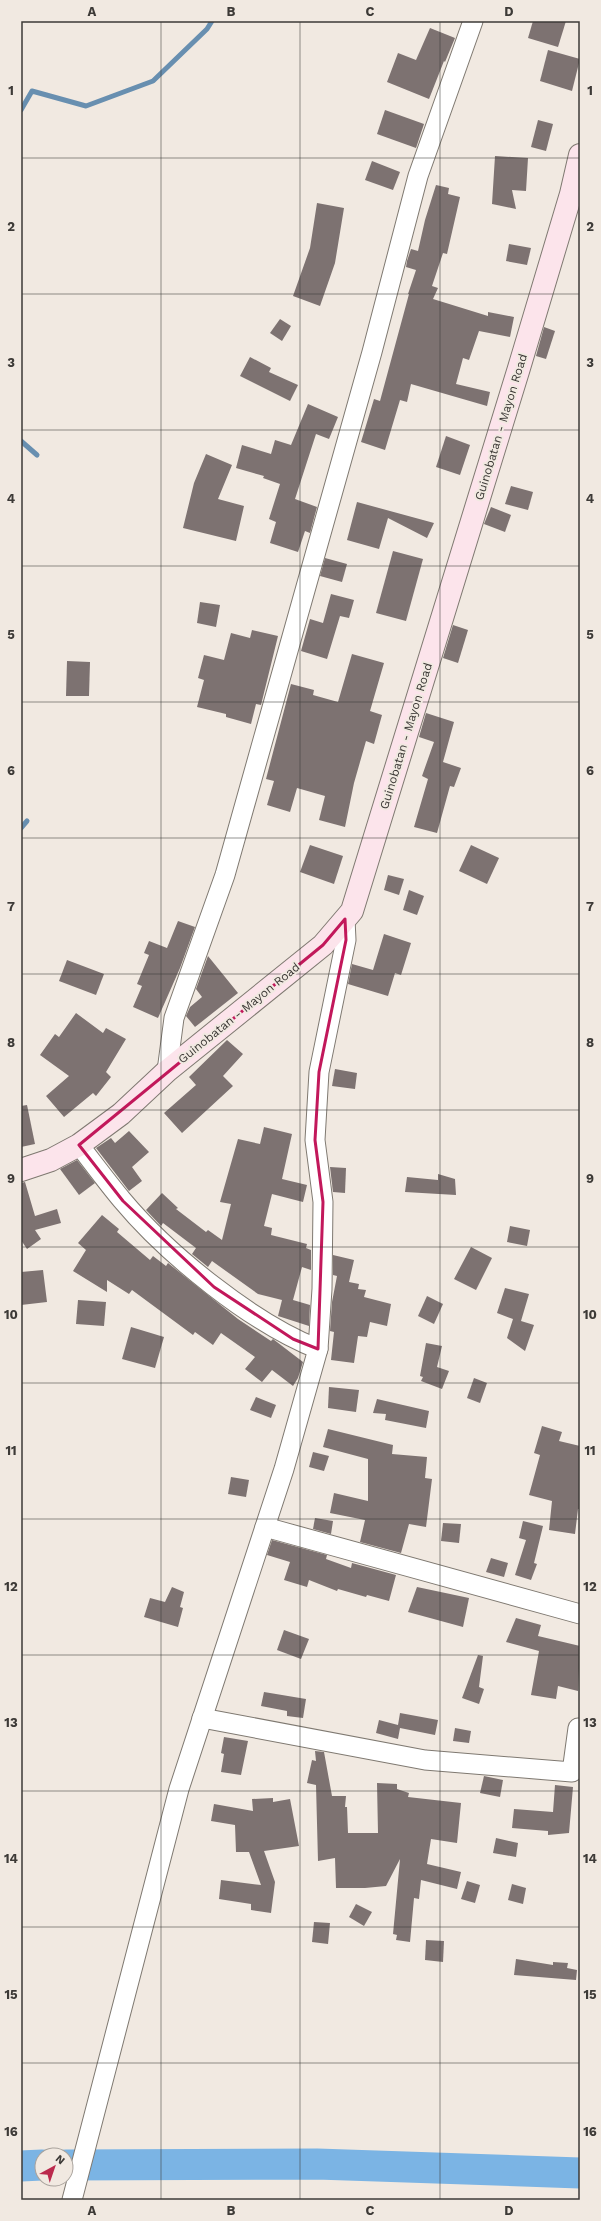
<svg xmlns="http://www.w3.org/2000/svg" width="601" height="2221" viewBox="0 0 601 2221" font-family="'Work Sans',sans-serif">
<rect width="100%" height="100%" fill="#f1e9e1"/>
<g fill="none" stroke-linecap="round" stroke-linejoin="round">
<!-- stream -->
<g stroke="#688fb0" stroke-width="5">
<polyline points="21,110 32,91 86,106 153,81 207,29 212,21"/>
<polyline points="21,441 37,455"/>
<polyline points="21,828 27,821"/>
</g>
<!-- river -->
<g stroke="#7bb4e4" stroke-width="31">
<polyline points="66,2165 317,2164 580,2173"/>
<polyline points="21,2166 42,2165"/>
</g>
</g>
<!-- building -->
<g fill="#7d7271">
<polygon points="533,21 566,21 558,47 528,38"/>
<polygon points="430,28 455,38 445,62 444,61 429,99 387,82 398,53 416,60"/>
<polygon points="548,50 580,59 572,91 540,81"/>
<polygon points="385,110 424,124 416,148 377,134"/>
<polygon points="538,120 553,124 546,151 531,147"/>
<polygon points="495,156 528,158 526,191 512,190 516,209 492,204"/>
<polygon points="372,161 400,172 393,190 365,180"/>
<polygon points="436,185 449,188 448,194 460,197 447,254 443,253 432,286 438,288 433,299 488,316 488,312 514,317 510,337 479,331 469,360 463,358 456,384 490,392 487,406 411,384 407,402 400,400 385,450 361,442 374,399 380,401 409,294 408,294 416,270 406,267 407,261 411,249 418,251 425,220"/>
<polygon points="317,203 344,208 335,263 320,306 293,296 310,248"/>
<polygon points="509,244 531,248 527,265 506,261"/>
<polygon points="280,319 291,326 282,341 270,333"/>
<polygon points="544,327 555,331 546,359 536,356"/>
<polygon points="250,357 271,368 269,372 298,385 290,401 240,376"/>
<polygon points="308,404 338,417 329,439 316,434 295,499 317,507 310,533 305,531 298,552 270,543 276,522 269,519 280,484 263,478 264,476 236,468 242,445 271,454 275,440 291,445"/>
<polygon points="446,436 470,445 460,475 436,467"/>
<polygon points="206,454 232,465 218,499 244,506 236,541 183,528 194,483"/>
<polygon points="511,486 533,492 528,510 505,504"/>
<polygon points="357,502 434,523 427,538 388,518 379,549 347,540"/>
<polygon points="491,507 511,515 505,532 484,524"/>
<polygon points="393,551 423,559 406,621 376,613"/>
<polygon points="325,558 347,564 342,582 320,576"/>
<polygon points="331,594 354,600 349,618 340,616 327,659 301,651 310,619 323,623"/>
<polygon points="200,602 220,605 216,627 197,623"/>
<polygon points="453,625 468,630 458,663 443,658"/>
<polygon points="252,630 278,636 261,705 256,704 251,724 226,717 226,714 197,707 204,680 198,678 204,655 224,660 231,633 250,638"/>
<polygon points="352,654 384,663 370,711 382,715 374,744 366,741 354,783 345,827 319,820 325,796 297,788 290,812 267,805 274,781 266,779 291,684 314,690 313,695 338,702"/>
<polygon points="67,661 90,662 89,696 66,696"/>
<polygon points="426,713 454,722 443,762 461,768 454,787 450,786 437,833 414,827 428,779 422,776 434,742 419,737"/>
<polygon points="310,845 343,856 334,884 300,872"/>
<polygon points="471,845 499,858 487,884 459,871"/>
<polygon points="388,875 404,879 399,895 384,890"/>
<polygon points="409,890 424,896 417,915 403,910"/>
<polygon points="178,921 195,927 180,968 158,1018 133,1007 142,986 137,984 149,955 144,953 149,941 167,948"/>
<polygon points="384,934 411,943 401,975 395,973 388,996 348,984 352,964 373,970"/>
<polygon points="208,956 238,993 195,1027 186,1016 190,1007 202,997 196,989"/>
<polygon points="67,960 104,974 96,995 59,981"/>
<polygon points="76,1013 103,1033 106,1028 126,1039 106,1072 111,1077 96,1096 93,1093 64,1117 46,1096 69,1076 40,1055 55,1034 59,1037"/>
<polygon points="227,1040 243,1054 223,1076 233,1086 182,1133 164,1113 196,1085 189,1077"/>
<polygon points="335,1069 357,1073 355,1089 332,1086"/>
<polygon points="27,1105 35,1144 21,1147 21,1106"/>
<polygon points="264,1127 292,1134 282,1179 307,1185 303,1202 272,1194 264,1226 272,1228 271,1235 307,1244 306,1248 311,1250 311,1270 302,1267 293,1300 310,1305 309,1326 278,1316 282,1300 258,1294 212,1261 208,1267 192,1254 196,1248 163,1223 161,1226 146,1210 162,1193 178,1208 176,1209 206,1232 208,1230 222,1240 231,1204 220,1202 238,1139 260,1144"/>
<polygon points="129,1131 149,1152 132,1167 142,1181 129,1191 96,1148 111,1138 115,1143"/>
<polygon points="77,1160 95,1183 79,1195 60,1169"/>
<polygon points="330,1167 346,1168 345,1193 333,1192"/>
<polygon points="438,1174 455,1179 456,1195 405,1192 407,1177 438,1180"/>
<polygon points="25,1182 35,1216 57,1209 61,1223 35,1230 41,1239 27,1249 21,1240 21,1183"/>
<polygon points="102,1215 119,1229 117,1232 150,1260 153,1256 166,1266 168,1263 238,1319 271,1341 273,1339 303,1362 298,1378 293,1386 272,1370 262,1382 245,1369 255,1357 221,1333 213,1345 195,1332 193,1335 132,1290 129,1294 107,1280 107,1292 73,1271 86,1250 78,1243"/>
<polygon points="510,1226 530,1230 527,1246 507,1242"/>
<polygon points="471,1247 492,1258 476,1290 454,1279"/>
<polygon points="333,1255 354,1260 349,1282 359,1284 358,1289 366,1290 364,1297 391,1304 387,1326 370,1322 367,1337 358,1336 354,1363 331,1360 334,1332 330,1331 332,1302 337,1276 333,1275"/>
<polygon points="43,1270 47,1302 21,1305 21,1272"/>
<polygon points="505,1288 529,1294 521,1321 534,1325 525,1351 507,1338 513,1319 497,1313"/>
<polygon points="427,1296 443,1304 434,1324 418,1316"/>
<polygon points="78,1300 106,1302 104,1326 76,1324"/>
<polygon points="131,1327 164,1337 155,1368 122,1359"/>
<polygon points="426,1343 442,1346 437,1367 449,1371 442,1389 421,1381 423,1377 420,1376"/>
<polygon points="474,1378 487,1383 480,1403 467,1398"/>
<polygon points="329,1387 359,1390 356,1412 328,1408"/>
<polygon points="256,1397 276,1405 271,1418 250,1410"/>
<polygon points="377,1399 429,1411 426,1428 385,1420 386,1414 373,1413"/>
<polygon points="542,1426 562,1432 559,1441 580,1446 580,1509 578,1509 575,1534 549,1530 552,1501 529,1495 540,1455 534,1453"/>
<polygon points="328,1429 393,1445 392,1454 427,1457 425,1478 432,1479 426,1527 409,1524 401,1553 360,1542 365,1520 330,1513 334,1493 368,1501 368,1459 323,1447"/>
<polygon points="313,1452 329,1456 324,1471 309,1467"/>
<polygon points="231,1477 249,1480 246,1497 228,1494"/>
<polygon points="315,1518 333,1521 331,1534 313,1529"/>
<polygon points="523,1521 543,1526 534,1563 537,1564 531,1580 515,1575 526,1540 519,1538"/>
<polygon points="443,1523 461,1524 459,1543 441,1541"/>
<polygon points="272,1540 327,1555 326,1559 351,1568 352,1563 396,1575 389,1601 367,1595 366,1597 338,1589 337,1591 309,1580 307,1587 284,1580 290,1562 267,1555"/>
<polygon points="491,1558 508,1563 504,1577 486,1572"/>
<polygon points="172,1587 184,1592 180,1607 183,1608 178,1627 144,1617 150,1598 165,1602"/>
<polygon points="417,1587 469,1598 463,1627 408,1612"/>
<polygon points="516,1618 541,1625 538,1636 580,1646 578,1691 558,1686 556,1699 531,1695 539,1651 506,1642"/>
<polygon points="284,1630 309,1639 301,1659 277,1650"/>
<polygon points="478,1655 483,1656 479,1687 484,1689 479,1704 462,1698"/>
<polygon points="264,1692 306,1699 303,1718 287,1716 287,1711 261,1706"/>
<polygon points="400,1713 438,1720 435,1735 400,1728 398,1739 376,1733 379,1720 398,1725"/>
<polygon points="455,1728 471,1731 469,1743 453,1741"/>
<polygon points="224,1737 248,1741 241,1775 221,1772 224,1754 221,1753"/>
<polygon points="315,1751 324,1752 332,1796 346,1796 345,1807 347,1807 348,1833 378,1833 377,1783 397,1784 397,1789 409,1793 408,1797 461,1803 457,1843 431,1839 427,1864 461,1872 457,1889 421,1880 419,1899 414,1898 410,1942 396,1940 397,1935 393,1934 400,1859 386,1886 365,1888 336,1888 335,1858 318,1861 316,1785 307,1783 312,1760 316,1761"/>
<polygon points="484,1776 503,1780 500,1797 480,1793"/>
<polygon points="555,1785 573,1787 569,1833 548,1835 548,1831 512,1828 514,1809 553,1812"/>
<polygon points="273,1798 273,1802 290,1799 299,1846 264,1851 275,1882 271,1913 251,1910 251,1904 219,1899 221,1880 261,1885 249,1852 236,1852 235,1825 211,1821 214,1804 253,1811 252,1799"/>
<polygon points="496,1838 518,1843 516,1857 493,1853"/>
<polygon points="467,1881 480,1885 475,1903 461,1899"/>
<polygon points="512,1884 526,1888 523,1904 508,1900"/>
<polygon points="356,1904 372,1912 364,1926 349,1917"/>
<polygon points="314,1922 330,1923 328,1944 312,1942"/>
<polygon points="426,1940 444,1941 443,1962 425,1960"/>
<polygon points="516,1959 553,1965 553,1962 568,1963 567,1968 577,1970 576,1980 514,1975"/>
</g>
<g fill="none" stroke-linecap="round" stroke-linejoin="round">
<!-- street casing -->
<g stroke="#7f7971" stroke-width="21">
<g id="street">
<polyline points="167,1071 174,1018 225,875 372,352 418,176 473,21"/>
<polyline points="318,1349 322,1289 323,1202 315,1140 319,1072 346,940 345,919"/>
<polyline points="265,1527 580,1614"/>
<polyline points="202,1718 425,1760 572,1772 578,1728"/>
<path d="M72 2200 179 1789 284 1469 318 1349C252 1323 168 1255 122 1200 107 1182 93 1163 79 1145"/>
</g>
</g>
<!-- secondary casing -->
<g stroke="#7f7971" stroke-width="24">
<polyline id="secondary" points="21,1170 51,1160 79,1145 121,1114 167,1071 323,945 352,911 519,368 571,194 580,155"/>
</g>
<!-- street -->
<use href="#street" stroke="#fff" stroke-width="19"/>
<!-- secondary -->
<use href="#secondary" stroke="#fce4eb" stroke-width="22"/>
</g>
<!-- marked area -->
<path fill="none" stroke="#c2185b" stroke-width="3" stroke-linejoin="round" d="M345 919 346 940 319 1072 315 1140 323 1202 318 1349 293 1339 214 1287 123 1201 79 1145 323 945Z"/>
<!-- grid -->
<path fill="none" stroke="#3d3a37" stroke-width="1" stroke-opacity="0.55" d="M161 21V2200M300 21V2200M440 21V2200M21 158H580M21 294H580M21 430H580M21 566H580M21 702H580M21 838H580M21 974H580M21 1110H580M21 1247H580M21 1383H580M21 1519H580M21 1655H580M21 1791H580M21 1927H580M21 2063H580"/>
<g text-anchor="middle" stroke-width="4" stroke-linejoin="round" paint-order="stroke">
<!-- street labels -->
<g font-size="12" fill="#3d3a37" stroke="#f1e9e1">
<text transform="translate(501 427) rotate(-73)" y="4">Guinobatan - Mayon Road</text>
<text transform="translate(406 736) rotate(-73)" y="4">Guinobatan - Mayon Road</text>
<text transform="translate(239 1013) rotate(-39)" y="4">Guinobatan - Mayon Road</text>
</g>
</g>
<!-- border -->
<rect width="601" height="2221" fill="none" stroke="#f1e9e1" stroke-width="44"/>
<!-- north arrow -->
<g transform="translate(54 2167) rotate(40)"><circle r="19" fill="#f1e9e1" stroke="#a9a39d"/>
<path d="M0-3L7 15L0 10L-7 15Z" fill="#bb2a4d"/>
<text y="-6" font-size="11" font-weight="bold" text-anchor="middle" fill="#3d3a37">N</text>
</g>
<rect x="22" y="22" width="557" height="2177" fill="none" stroke="#3d3a37" stroke-width="1.5"/>
<g font-size="13" text-anchor="middle" font-weight="bold" fill="#3d3a37">
<text x="92" y="16">A</text>
<text x="231" y="16">B</text>
<text x="370" y="16">C</text>
<text x="509" y="16">D</text>
<text x="11" y="95">1</text>
<text x="590" y="95">1</text>
<text x="11" y="231">2</text>
<text x="590" y="231">2</text>
<text x="11" y="367">3</text>
<text x="590" y="367">3</text>
<text x="11" y="503">4</text>
<text x="590" y="503">4</text>
<text x="11" y="639">5</text>
<text x="590" y="639">5</text>
<text x="11" y="775">6</text>
<text x="590" y="775">6</text>
<text x="11" y="911">7</text>
<text x="590" y="911">7</text>
<text x="11" y="1047">8</text>
<text x="590" y="1047">8</text>
<text x="11" y="1183">9</text>
<text x="590" y="1183">9</text>
<text x="11" y="1319">10</text>
<text x="590" y="1319">10</text>
<text x="11" y="1455">11</text>
<text x="590" y="1455">11</text>
<text x="11" y="1591">12</text>
<text x="590" y="1591">12</text>
<text x="11" y="1727">13</text>
<text x="590" y="1727">13</text>
<text x="11" y="1863">14</text>
<text x="590" y="1863">14</text>
<text x="11" y="1999">15</text>
<text x="590" y="1999">15</text>
<text x="11" y="2136">16</text>
<text x="590" y="2136">16</text>
<text x="92" y="2215">A</text>
<text x="231" y="2215">B</text>
<text x="370" y="2215">C</text>
<text x="509" y="2215">D</text>
</g>
</svg>
